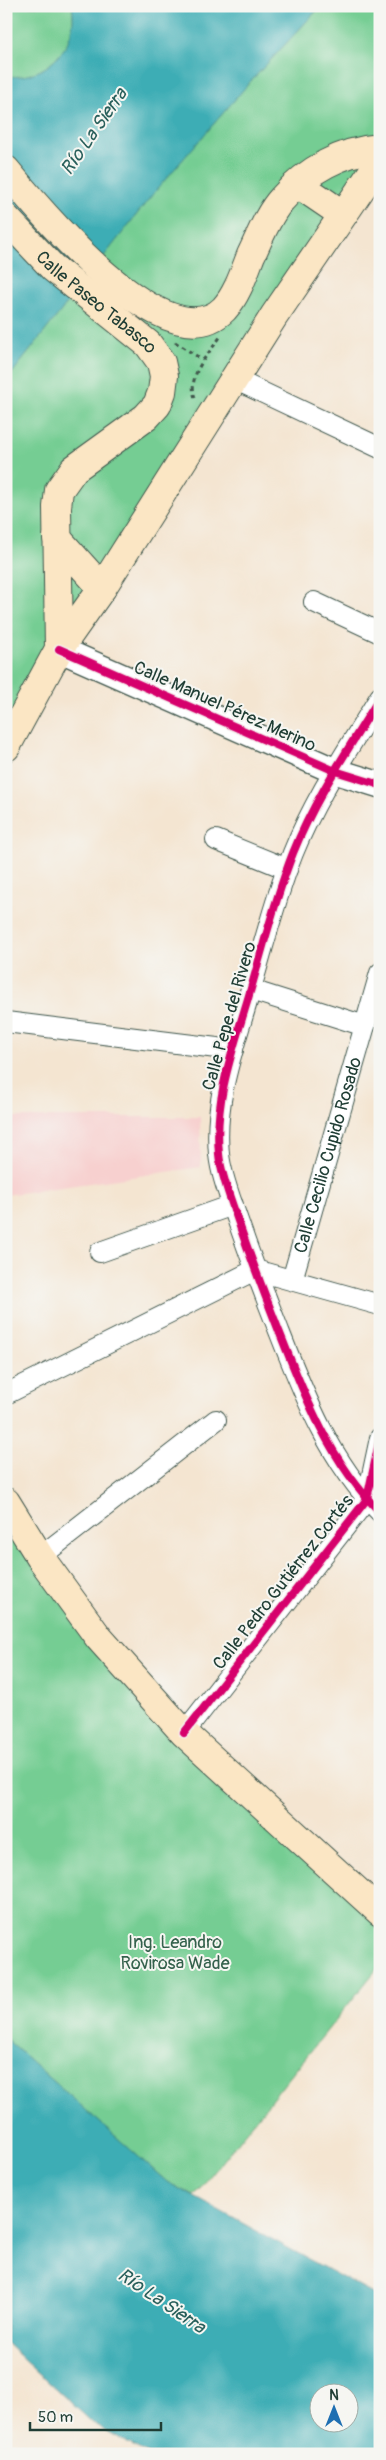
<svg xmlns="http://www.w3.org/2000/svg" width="386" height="2460" viewBox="0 0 386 2460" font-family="Pangolin,sans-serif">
<rect width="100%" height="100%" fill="#f6f6f2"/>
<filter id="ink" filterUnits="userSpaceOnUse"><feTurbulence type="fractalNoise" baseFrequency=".02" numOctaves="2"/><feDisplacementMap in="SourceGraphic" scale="10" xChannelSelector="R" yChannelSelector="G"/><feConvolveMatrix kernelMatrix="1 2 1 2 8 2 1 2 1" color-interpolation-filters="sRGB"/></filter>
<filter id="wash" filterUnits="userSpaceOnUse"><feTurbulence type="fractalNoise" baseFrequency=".0096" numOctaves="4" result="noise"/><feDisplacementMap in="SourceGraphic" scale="20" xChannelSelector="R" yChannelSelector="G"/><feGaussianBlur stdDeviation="1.12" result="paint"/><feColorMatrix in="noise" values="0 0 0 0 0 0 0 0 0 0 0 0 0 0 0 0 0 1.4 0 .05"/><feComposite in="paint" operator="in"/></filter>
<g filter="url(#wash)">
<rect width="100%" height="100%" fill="#f4e5d1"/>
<!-- built -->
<polygon fill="#f7d0cf" points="6,1117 200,1117 201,1167 6,1195"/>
<!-- park -->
<g fill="#75cd93" stroke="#4a8564">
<path d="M6 6H72C80 45 46 82 6 76Z"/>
<polygon points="321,6 380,6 380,161 6,747 6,381 152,195 250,82"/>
<polygon points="6,1502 99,1638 380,1912 380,1965 194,2196 167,2182 6,2039"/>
</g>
<!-- water -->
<g fill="#3cadb5" stroke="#2e7574" fill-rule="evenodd">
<path d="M72 6H321L250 82 152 195 6 381V76C46 82 80 45 72 6Z"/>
<path d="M6 2039 167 2182 380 2298V2454H148L95 2425 6 2343ZM318 2392H348V2422H318Z"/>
</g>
</g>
<g filter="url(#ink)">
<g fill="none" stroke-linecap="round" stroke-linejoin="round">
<!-- minor casing -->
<g stroke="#3f564c" stroke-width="22">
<g id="minor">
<polyline points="234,379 380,448"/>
<polyline points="314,602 380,633"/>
<path d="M380 697C349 748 315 798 293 853 274 901 262 952 247 1002 232 1052 214 1101 219 1154 221 1175 230 1197 237 1218 250 1256 264 1293 279 1331 304 1395 330 1462 380 1512"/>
<polyline points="216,840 287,869"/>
<polyline points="251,990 365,1026"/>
<polyline points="6,1022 233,1050"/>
<polyline points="100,1252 233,1205"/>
<path id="s1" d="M292 1280 380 973"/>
<polyline points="6,1394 255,1270 380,1305"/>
<polyline points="40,1557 216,1420"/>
<polyline points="184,1733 367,1499 380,1438"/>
</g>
</g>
<!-- tertiary casing -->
<g stroke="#3f564c" stroke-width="28">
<polyline id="tertiary" points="59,649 335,771 380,785"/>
</g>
<!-- secondary casing -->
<g stroke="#3f564c" stroke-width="30">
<g id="secondary">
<path d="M6 170C38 209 167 366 224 309 237 295 244 273 251 255 260 237 268 214 282 199 307 170 342 151 380 148"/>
<polyline points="298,184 342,214"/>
<path id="s2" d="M6 218 53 268 148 344 161 362 164 376 162 392 157 405 146 417 74 469 59 490 57 507 59 649"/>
<polyline points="57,538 102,588"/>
<polyline points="6,747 59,649 102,588 274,316 380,161"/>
<polyline points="6,1502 40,1557 99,1638 184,1733 380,1912"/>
</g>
</g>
<!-- path -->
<g stroke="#3f564c" stroke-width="3" stroke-dasharray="4 4" stroke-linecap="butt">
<polyline points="175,342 203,360"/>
<path d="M195 398C187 374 208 355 221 336"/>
</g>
<!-- minor -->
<use href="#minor" stroke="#fff" stroke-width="20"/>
<!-- tertiary -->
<use href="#tertiary" stroke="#fff" stroke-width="25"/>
<!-- secondary -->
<use href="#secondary" stroke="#fbe6c4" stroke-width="28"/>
<!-- cycleway casing -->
<g stroke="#f6f6f2" stroke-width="11">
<g id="cycleway">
<polyline points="59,649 335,771 380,785"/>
<path d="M380 697C349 748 315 798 293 853 274 901 262 952 247 1002 232 1052 214 1101 219 1154 221 1175 230 1197 237 1218 250 1256 264 1293 279 1331 304 1395 330 1462 380 1512"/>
<polyline points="184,1733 367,1499 380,1438"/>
</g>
</g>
<!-- cycleway -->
<use href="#cycleway" stroke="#d6006c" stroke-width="8"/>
</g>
</g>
<g text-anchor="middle" stroke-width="4" stroke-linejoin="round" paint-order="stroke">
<!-- street labels -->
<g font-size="18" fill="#1f3d34" stroke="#f6f6f2">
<text dy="6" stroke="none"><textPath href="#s2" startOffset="124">Calle Paseo Tabasco</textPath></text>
<text transform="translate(225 706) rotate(24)" y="6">Calle Manuel Pérez Merino</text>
<text transform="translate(229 1016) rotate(-74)" y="6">Calle Pepe del Rivero</text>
<text dy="6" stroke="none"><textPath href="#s1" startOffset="130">Calle Cecilio Cupido Rosado</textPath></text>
<text transform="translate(283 1582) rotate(-52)" y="6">Calle Pedro Gutiérrez Cortés</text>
</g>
<!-- park labels -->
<g font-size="18" fill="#34614c" stroke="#f6f6f2">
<text x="175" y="1948">Ing. Leandro<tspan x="175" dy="21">Rovirosa Wade</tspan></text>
</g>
<!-- water labels -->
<g font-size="19" font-style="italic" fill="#285f5b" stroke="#f6f6f2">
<text transform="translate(93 131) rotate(-55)" y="7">Río La Sierra</text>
<text transform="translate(162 2300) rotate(34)" y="7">Río La Sierra</text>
</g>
</g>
<!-- margin -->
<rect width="386" height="2460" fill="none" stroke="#f6f6f2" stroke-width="25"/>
<!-- north arrow -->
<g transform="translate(334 2408)"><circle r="24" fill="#f6f6f2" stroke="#a0aca6"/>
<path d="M0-4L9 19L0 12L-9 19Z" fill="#1f6fb2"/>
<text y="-8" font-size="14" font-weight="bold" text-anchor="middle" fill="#1f3d34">N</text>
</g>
<!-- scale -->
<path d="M30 2422v8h131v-8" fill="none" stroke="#1f3d34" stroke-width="2.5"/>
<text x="38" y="2422" font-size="15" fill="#1f3d34" stroke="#f6f6f2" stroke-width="4" paint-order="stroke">50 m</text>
</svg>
